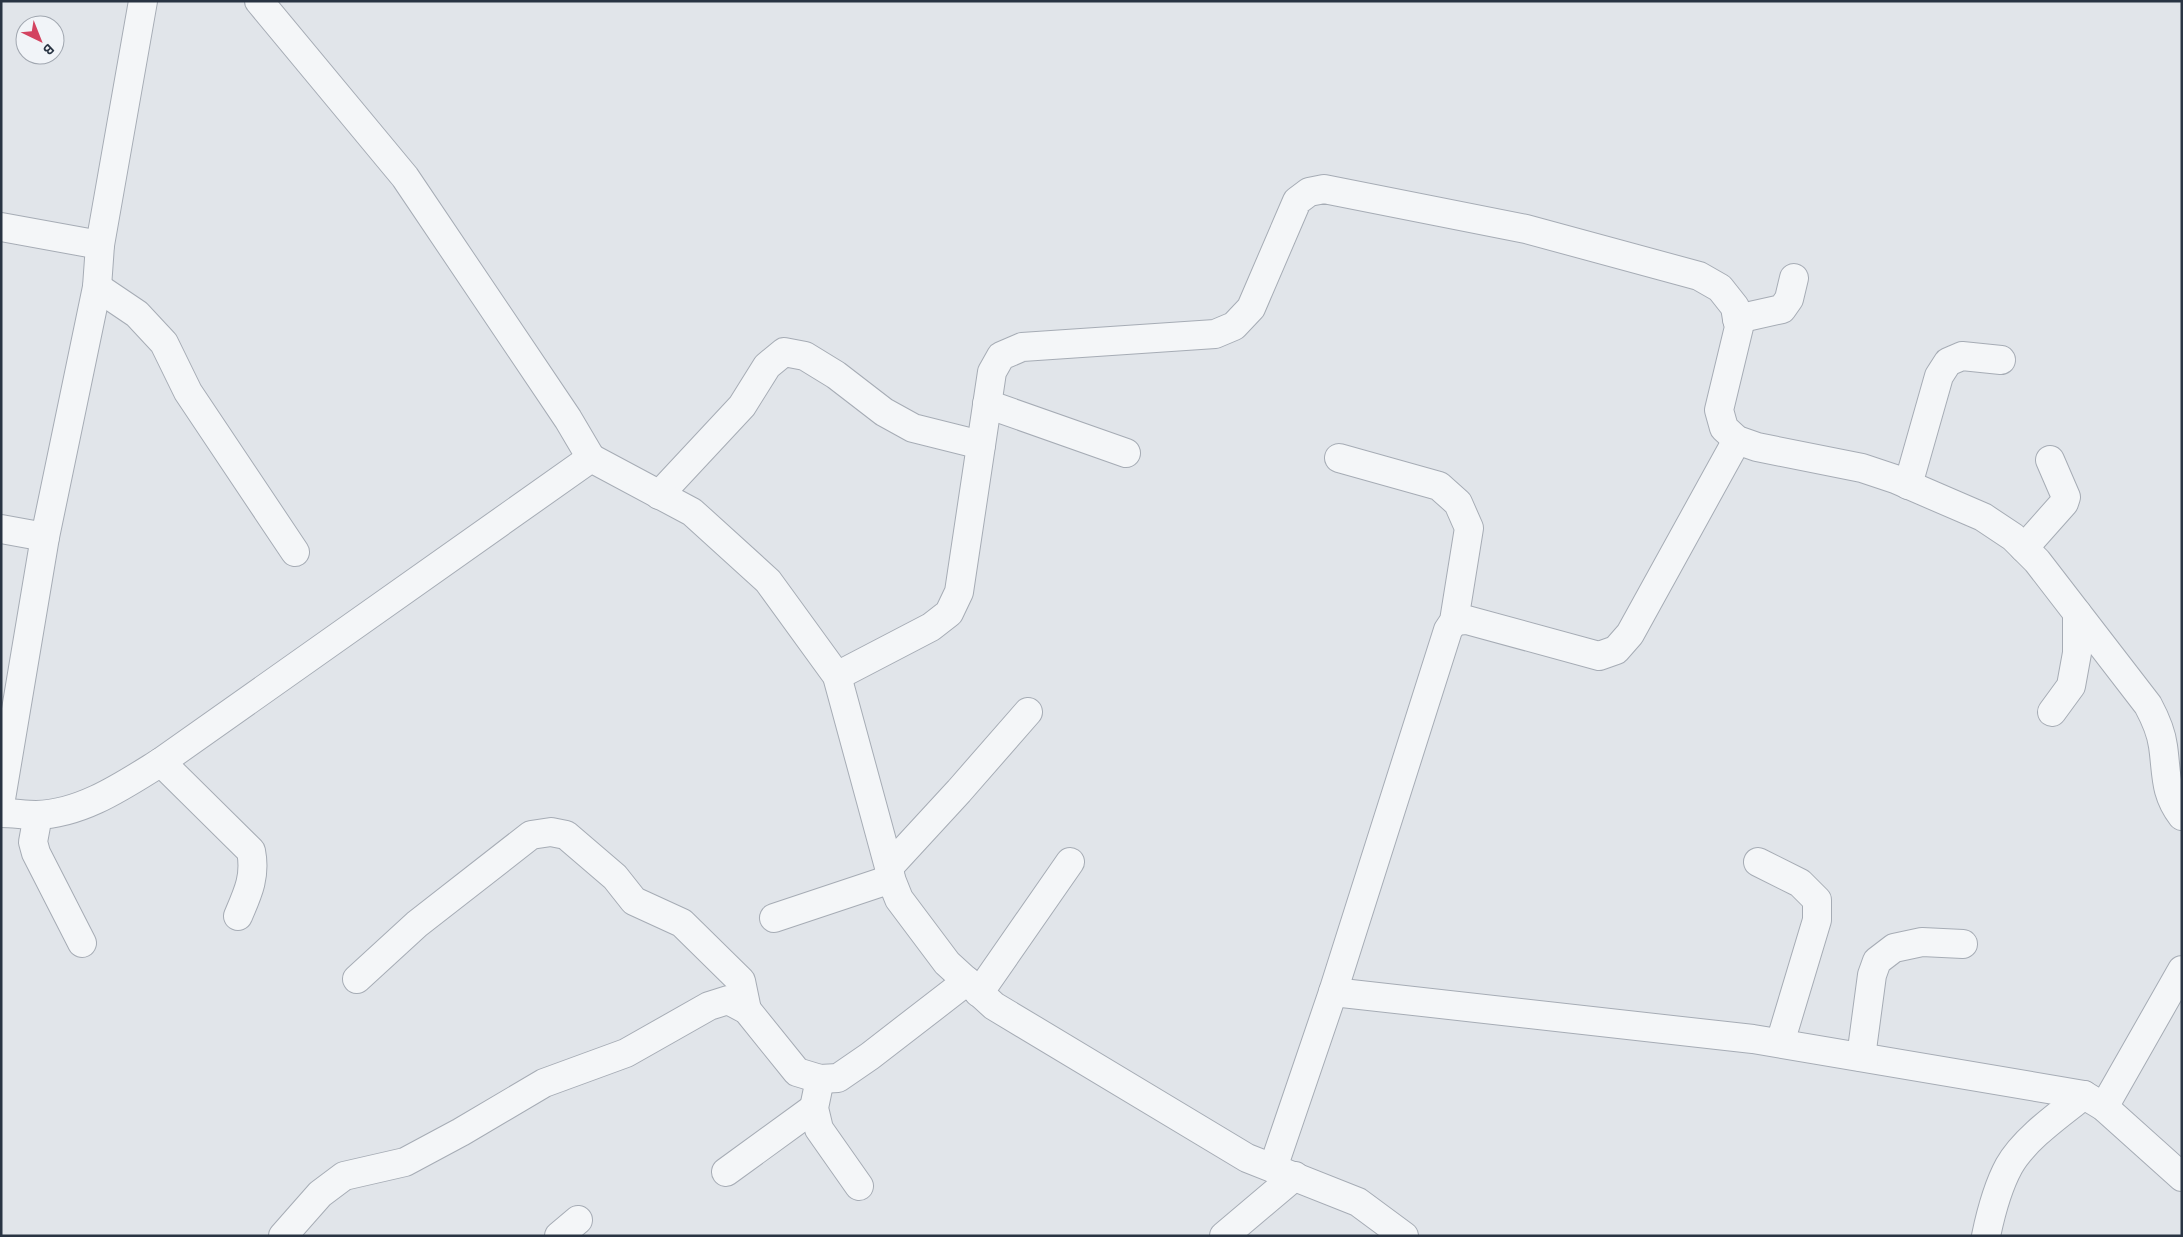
<svg xmlns="http://www.w3.org/2000/svg" width="2183" height="1237" viewBox="0 0 2183 1237" font-family="Ubuntu,sans-serif">
<rect width="100%" height="100%" fill="#e1e5ea"/>
<g fill="none" stroke-linecap="round" stroke-linejoin="round">
<!-- minor casing -->
<g stroke="#a6acb5" stroke-width="30">
<g id="minor">
<polyline points="259,1 405,177 568,419 591,458"/>
<polyline points="1,227 100,245"/>
<polyline points="97,287 137,314 164,343 188,392 295,552"/>
<polyline points="1737,319 1782,309 1789,299 1794,278"/>
<polyline points="987,404 1126,453"/>
<polyline points="1908,485 1939,376 1948,362 1962,356 2001,360"/>
<polyline points="659,495 742,406 767,366 784,352 805,356 836,375 884,412 913,428 981,445"/>
<polyline points="1,529 45,537"/>
<polyline points="2024,548 2064,503 2066,497 2050,460"/>
<polyline points="1454,621 1467,620 1599,656 1616,650 1630,634 1737,440"/>
<path d="M837 676 931 627 949 613 959 592 992 372 1001 356 1022 347 1215 334 1234 326 1251 308 1297 201 1309 192 1324 189 1526 229 1699 276 1720 288 1735 307 1737 319 1739 327 1719 410 1724 428 1737 440 1757 447 1862 468 1895 479 1983 517 2013 537 2037 561 2148 705C2155 718 2161 731 2163 746 2167 773 2164 793 2182 816"/>
<polyline points="2052,712 2071,686 2077,653 2077,613"/>
<path d="M161 762 251 851C256 876 248 893 238 916"/>
<polyline points="1,799 45,537 97,287 100,245 143,1"/>
<path d="M1 813C13 813 25 815 36 815 82 814 124 785 161 762L591 458 692 512 768 581 837 676 889 867 891 879 899 899 947 963 994 1006 1247 1158 1358 1202 1404 1236"/>
<polyline points="38,815 33,842 36,853 82,943"/>
<polyline points="1758,862 1800,883 1817,900 1817,920 1780,1043"/>
<polyline points="889,867 959,791 1028,712"/>
<polyline points="774,918 891,879"/>
<polyline points="357,979 417,924 531,835 551,832 566,835 615,877 634,901 682,923 741,981 747,1010"/>
<polyline points="1333,992 1753,1039 2084,1095 2104,1107 2182,1177"/>
<polyline points="979,993 1070,862"/>
<polyline points="1861,1057 1872,975 1877,961 1894,948 1922,942 1963,944"/>
<polyline points="820,1079 814,1108 819,1129 859,1186"/>
<polyline points="2104,1107 2182,970"/>
<polyline points="1273,1168 1333,992 1448,630 1454,621 1469,528 1458,503 1439,486 1339,458"/>
<polyline points="726,1172 814,1108"/>
<polyline points="283,1236 320,1194 344,1176 405,1162 461,1132 544,1083 626,1053 709,1006 728,1000 747,1010 797,1072 820,1079 838,1078 870,1056 967,981"/>
<polyline points="559,1236 578,1220"/>
<polyline points="1224,1236 1295,1176"/>
<path d="M1986 1236C1991 1212 1997 1188 2009 1166 2024 1139 2060 1114 2084 1095"/>
</g>
</g>
<!-- minor -->
<use href="#minor" stroke="#f4f6f8" stroke-width="28"/>
</g>
<!-- border -->
<rect width="2183" height="1237" fill="none" stroke="#293443" stroke-width="5"/>
<!-- north arrow -->
<g transform="translate(40 40) rotate(137)"><circle r="24" fill="#f1f4f8" stroke="#a1a7b0"/>
<path d="M0-4L9 19L0 12L-9 19Z" fill="#d34360"/>
<text y="-8" font-size="14" font-weight="bold" text-anchor="middle" fill="#293443">B</text>
</g>
</svg>
